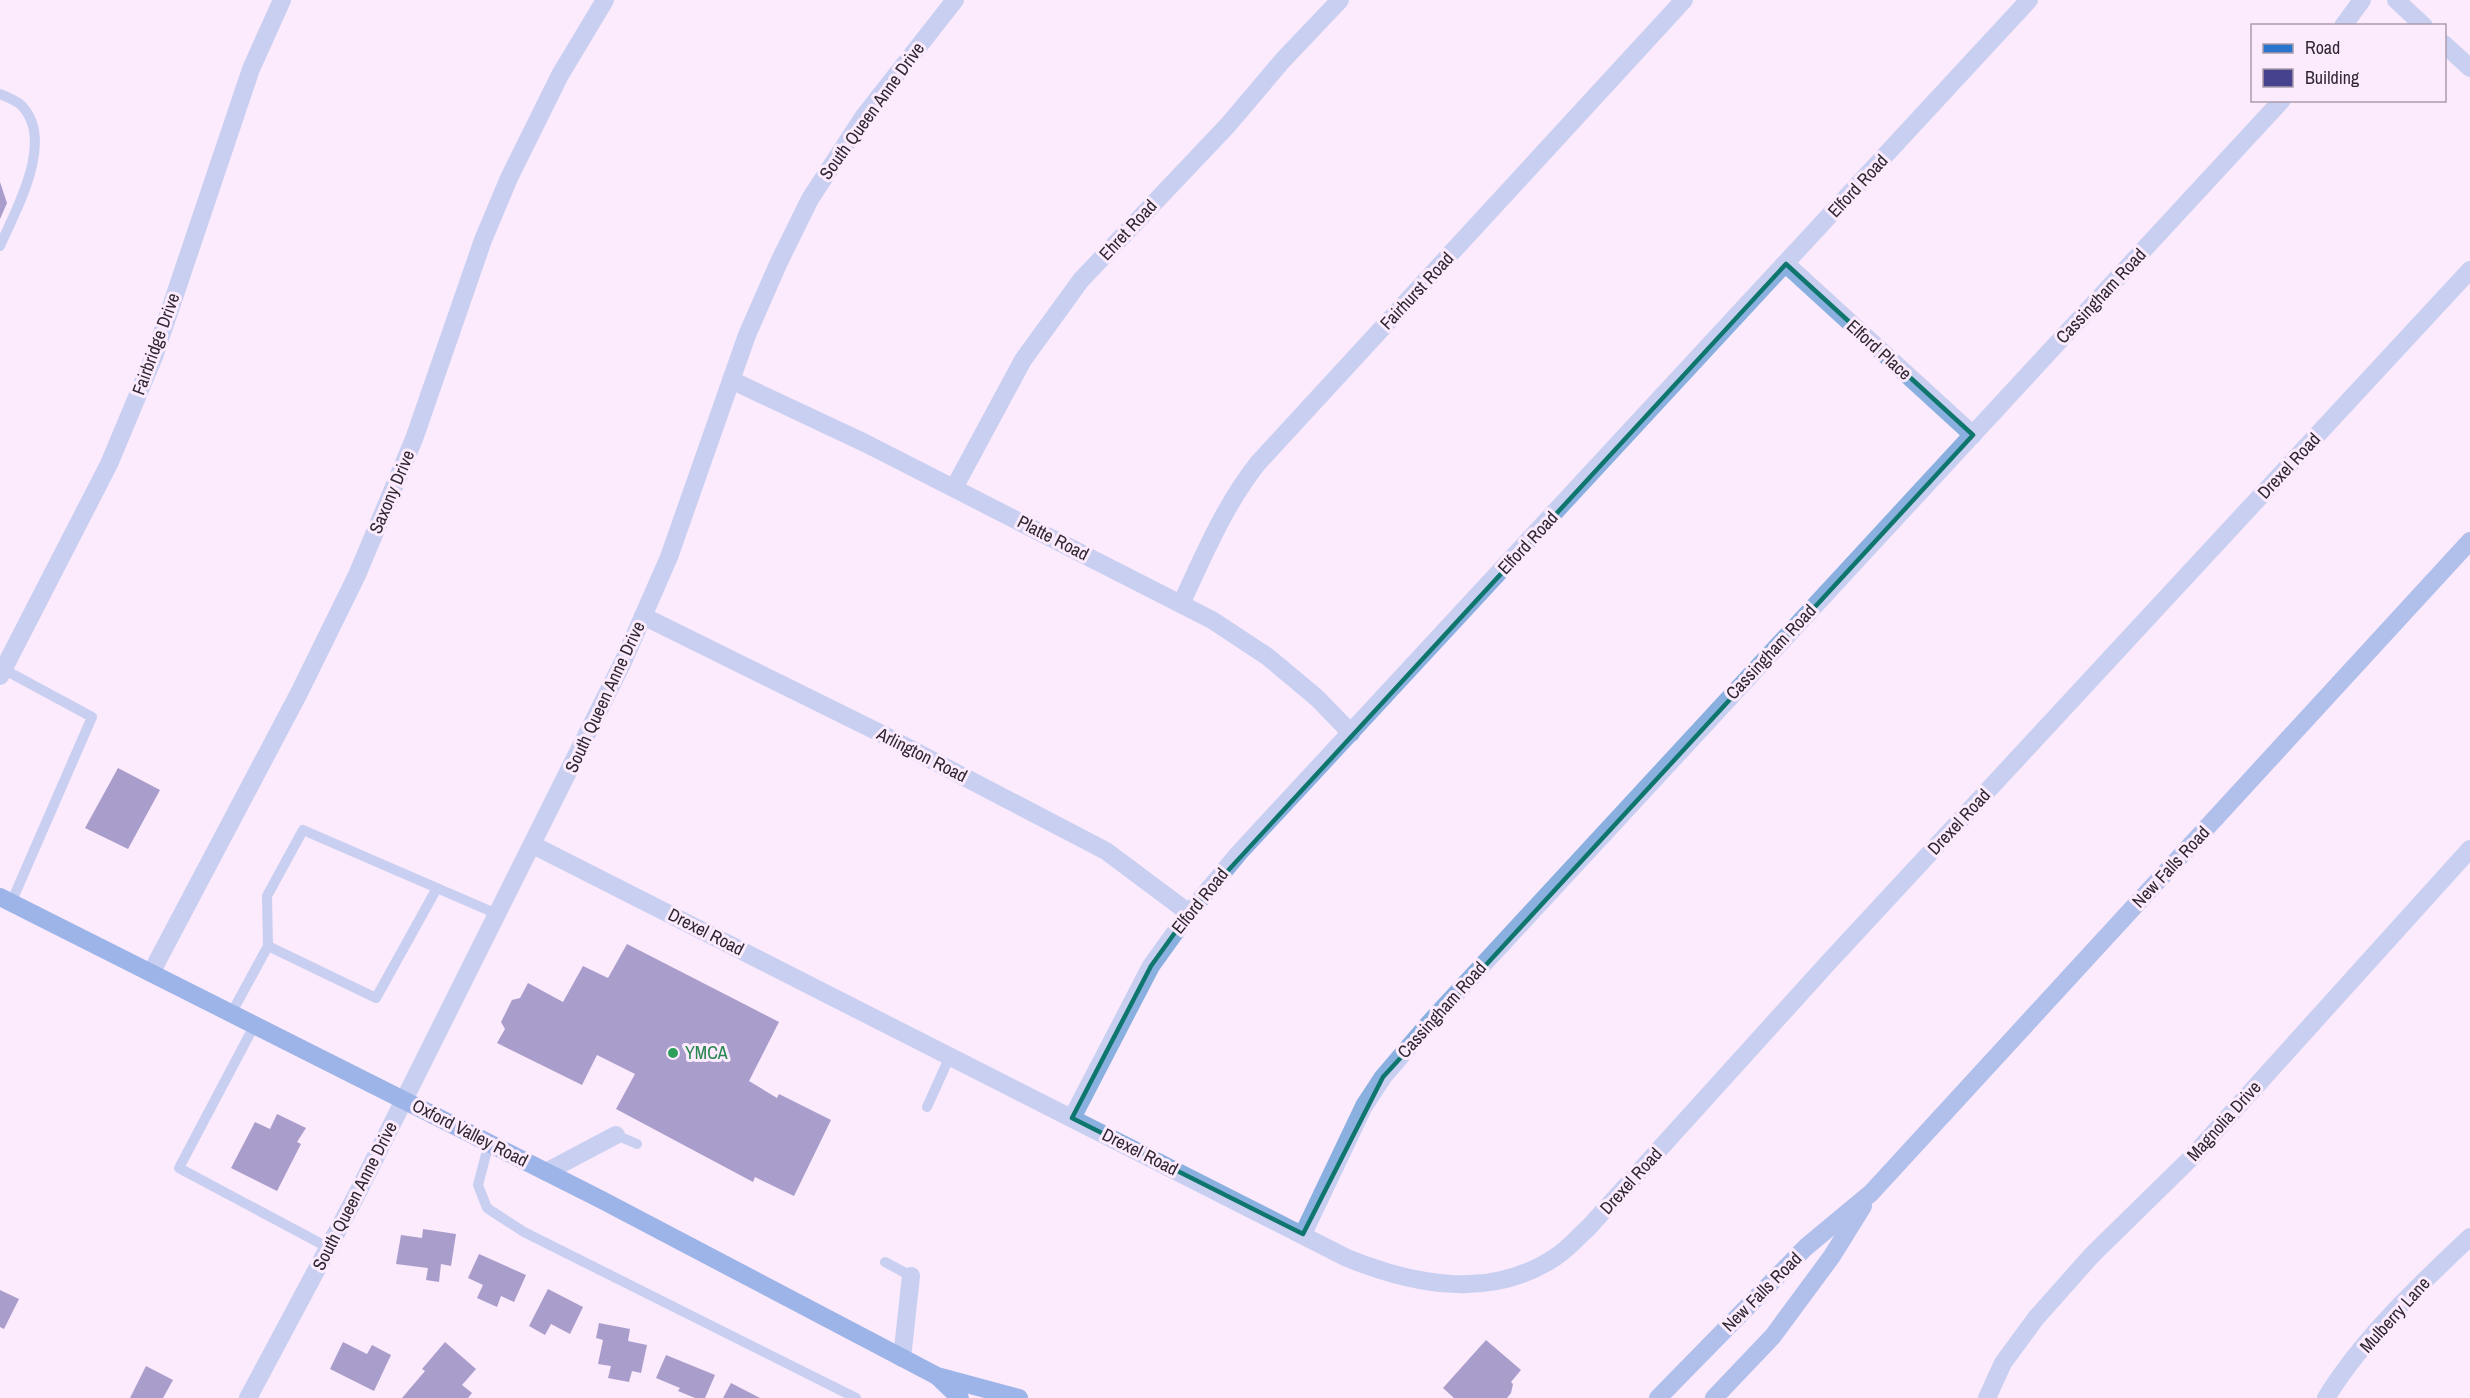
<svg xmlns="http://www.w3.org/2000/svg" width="2470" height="1398" viewBox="0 0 2470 1398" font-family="'Archivo Narrow',sans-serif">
<rect width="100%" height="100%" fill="#fceafd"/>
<!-- building -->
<g fill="#46428e">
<polygon points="0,182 7,203 0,219"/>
<polygon points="118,768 160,790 128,849 85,828"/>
<polygon points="627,944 779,1022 749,1081 777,1098 779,1094 831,1120 794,1196 755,1177 753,1182 616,1109 635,1074 597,1055 582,1085 497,1043 505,1029 501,1022 512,1000 520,998 528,983 563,1002 583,966 608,978"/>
<polygon points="277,1114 306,1128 297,1142 301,1144 277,1191 231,1168 255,1122 270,1129"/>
<polygon points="423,1229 456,1234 451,1266 441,1264 439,1282 426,1280 428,1268 396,1264 401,1235 422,1238"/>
<polygon points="479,1254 526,1275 514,1302 501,1296 497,1307 477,1298 483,1285 468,1278"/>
<polygon points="548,1289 583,1307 570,1334 551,1324 545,1335 529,1326"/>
<polygon points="0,1290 19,1299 4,1329 0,1327"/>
<polygon points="599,1323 630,1329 628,1341 647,1345 641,1373 632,1371 629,1382 608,1378 611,1366 598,1364 603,1340 596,1338"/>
<polygon points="1486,1340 1521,1370 1511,1382 1513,1384 1511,1393 1507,1398 1454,1398 1443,1388"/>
<polygon points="343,1342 367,1354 372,1345 391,1355 374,1391 330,1369"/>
<polygon points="445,1342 476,1369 462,1385 472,1393 468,1398 402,1398 425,1371 422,1369"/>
<polygon points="666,1355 715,1375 705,1398 695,1398 678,1391 680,1388 656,1378"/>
<polygon points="146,1366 173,1380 163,1398 130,1398"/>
<polygon points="731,1383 760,1398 723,1398"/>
</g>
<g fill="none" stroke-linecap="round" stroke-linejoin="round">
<!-- service -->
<g stroke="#8ab0e0" stroke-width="10">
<path d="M0 94C7 97 15 100 21 105 56 140 16 209 0 246"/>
<polyline points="3,669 92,717 11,903"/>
<polyline points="268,946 376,998 437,888"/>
<polyline points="231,1014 268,946 267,896 303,830 497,914"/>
<polyline points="254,1026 179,1168 329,1248"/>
<polyline points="927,1107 950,1056"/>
<polyline points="616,1135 637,1144"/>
<polyline points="489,1143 478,1185 487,1208 524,1232 856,1398"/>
<polyline points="885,1262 911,1276"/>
</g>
<!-- minor -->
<g stroke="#8ab0e0" stroke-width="18">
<polyline points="2396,0 2424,26"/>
<polyline points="2343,26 2362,0"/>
<polyline points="2444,44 2470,68"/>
<polyline points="1786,264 1973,435"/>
<polyline points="731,380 865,443 1212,620 1268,657 1317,698 1351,733"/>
<polyline points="954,488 1023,360 1081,280 1228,125 1283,60 1340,0"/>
<path d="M1181 604C1204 555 1224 506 1258 463L1684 0"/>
<polyline points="643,616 880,733 1106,851 1189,913"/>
<polyline points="0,676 109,464 155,354 251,69 282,0"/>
<path d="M533 845 1347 1258C1414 1285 1490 1300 1554 1258 1567 1250 1578 1237 1589 1227L1827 964 2470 270"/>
<polyline points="151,973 299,693 357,575 414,439 483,240 509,178 560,75 605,0"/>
<polyline points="1072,1118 1151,966 1189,913 1239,853 2029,0"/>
<polyline points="546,1172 616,1135"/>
<polyline points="1303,1234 1364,1106 1383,1077 1430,1022 2282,100"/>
<polyline points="902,1358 911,1276"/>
<polyline points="248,1398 356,1196 623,662 669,557 747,335 779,262 810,199 864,116 955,0"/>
<polyline points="1987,1398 2003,1363 2036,1318 2092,1255 2191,1158 2470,849"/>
<path d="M2326 1398C2362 1339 2420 1284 2470 1237"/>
</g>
<!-- secondary -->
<g stroke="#558ed5" stroke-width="18">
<polyline points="1658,1398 1806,1247 1871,1193 2470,541"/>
<polyline points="1714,1398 1773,1336 1832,1256 1863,1206"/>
</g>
<!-- primary -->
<g stroke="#2974cc" stroke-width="18">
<polyline points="0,897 600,1199 937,1376 1019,1398"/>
<polyline points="938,1377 960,1398"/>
</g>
</g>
<!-- marked area -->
<path d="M0 0H2470V1398H0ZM1786 264 1973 435 1383 1077 1303 1234 1072 1118 1151 966 1189 913Z" fill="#fceafd" fill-opacity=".55" fill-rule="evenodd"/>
<path fill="none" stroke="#0f766e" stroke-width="4.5" stroke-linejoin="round" d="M1786 264 1973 435 1383 1077 1303 1234 1072 1118 1151 966 1189 913Z"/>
<!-- markers -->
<circle fill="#2e9e5b" stroke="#fceafd" stroke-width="2" cx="673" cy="1053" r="6"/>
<g text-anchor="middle" stroke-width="6" stroke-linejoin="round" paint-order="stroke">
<!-- street labels -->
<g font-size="18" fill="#302830" stroke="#fceafd">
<text transform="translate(872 111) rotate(-54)" y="6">South Queen Anne Drive</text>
<text transform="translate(1858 186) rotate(-47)" y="6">Elford Road</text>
<text transform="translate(1128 230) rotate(-47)" y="6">Ehret Road</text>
<text transform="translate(1417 291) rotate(-47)" y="6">Fairhurst Road</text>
<text transform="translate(2101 296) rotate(-47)" y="6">Cassingham Road</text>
<text transform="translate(156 344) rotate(-70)" y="6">Fairbridge Drive</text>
<text transform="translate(1879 350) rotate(42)" y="6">Elford Place</text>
<text transform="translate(2289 466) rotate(-47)" y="6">Drexel Road</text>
<text transform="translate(392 492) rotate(-67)" y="6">Saxony Drive</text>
<text transform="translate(1053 538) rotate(27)" y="6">Platte Road</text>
<text transform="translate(1528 543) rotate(-47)" y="6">Elford Road</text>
<text transform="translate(1771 652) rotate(-47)" y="6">Cassingham Road</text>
<text transform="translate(605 697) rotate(-65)" y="6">South Queen Anne Drive</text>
<text transform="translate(922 755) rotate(27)" y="6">Arlington Road</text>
<text transform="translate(1959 822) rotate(-47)" y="6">Drexel Road</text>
<text transform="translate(2171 867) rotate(-47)" y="6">New Falls Road</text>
<text transform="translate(1200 901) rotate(-51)" y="6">Elford Road</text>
<text transform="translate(706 932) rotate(27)" y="6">Drexel Road</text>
<text transform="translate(1442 1010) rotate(-48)" y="6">Cassingham Road</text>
<text transform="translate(2224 1121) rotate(-48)" y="6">Magnolia Drive</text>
<text transform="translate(470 1133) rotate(27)" y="6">Oxford Valley Road</text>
<text transform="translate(1140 1152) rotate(27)" y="6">Drexel Road</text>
<text transform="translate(1631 1181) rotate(-48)" y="6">Drexel Road</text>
<text transform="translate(355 1196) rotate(-63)" y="6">South Queen Anne Drive</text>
<text transform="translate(1762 1292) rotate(-45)" y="6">New Falls Road</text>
<text transform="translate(2395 1315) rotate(-48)" y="6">Mulberry Lane</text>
</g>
<!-- leisure labels -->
<g font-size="18" fill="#27864d" stroke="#fceafd" text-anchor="start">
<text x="685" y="1059">YMCA</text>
</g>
</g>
<!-- legend -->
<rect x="2251" y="24" width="195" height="78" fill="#fceafd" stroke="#aa9cab" stroke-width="1.5"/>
<rect x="2263" y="44" width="30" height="9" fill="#2974cc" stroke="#aa9cab" stroke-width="1.5"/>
<text x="2305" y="54" font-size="18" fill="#302830">Road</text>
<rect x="2263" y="69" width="30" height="18" fill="#46428e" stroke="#aa9cab" stroke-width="1.5"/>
<text x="2305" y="84" font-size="18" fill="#302830">Building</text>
</svg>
